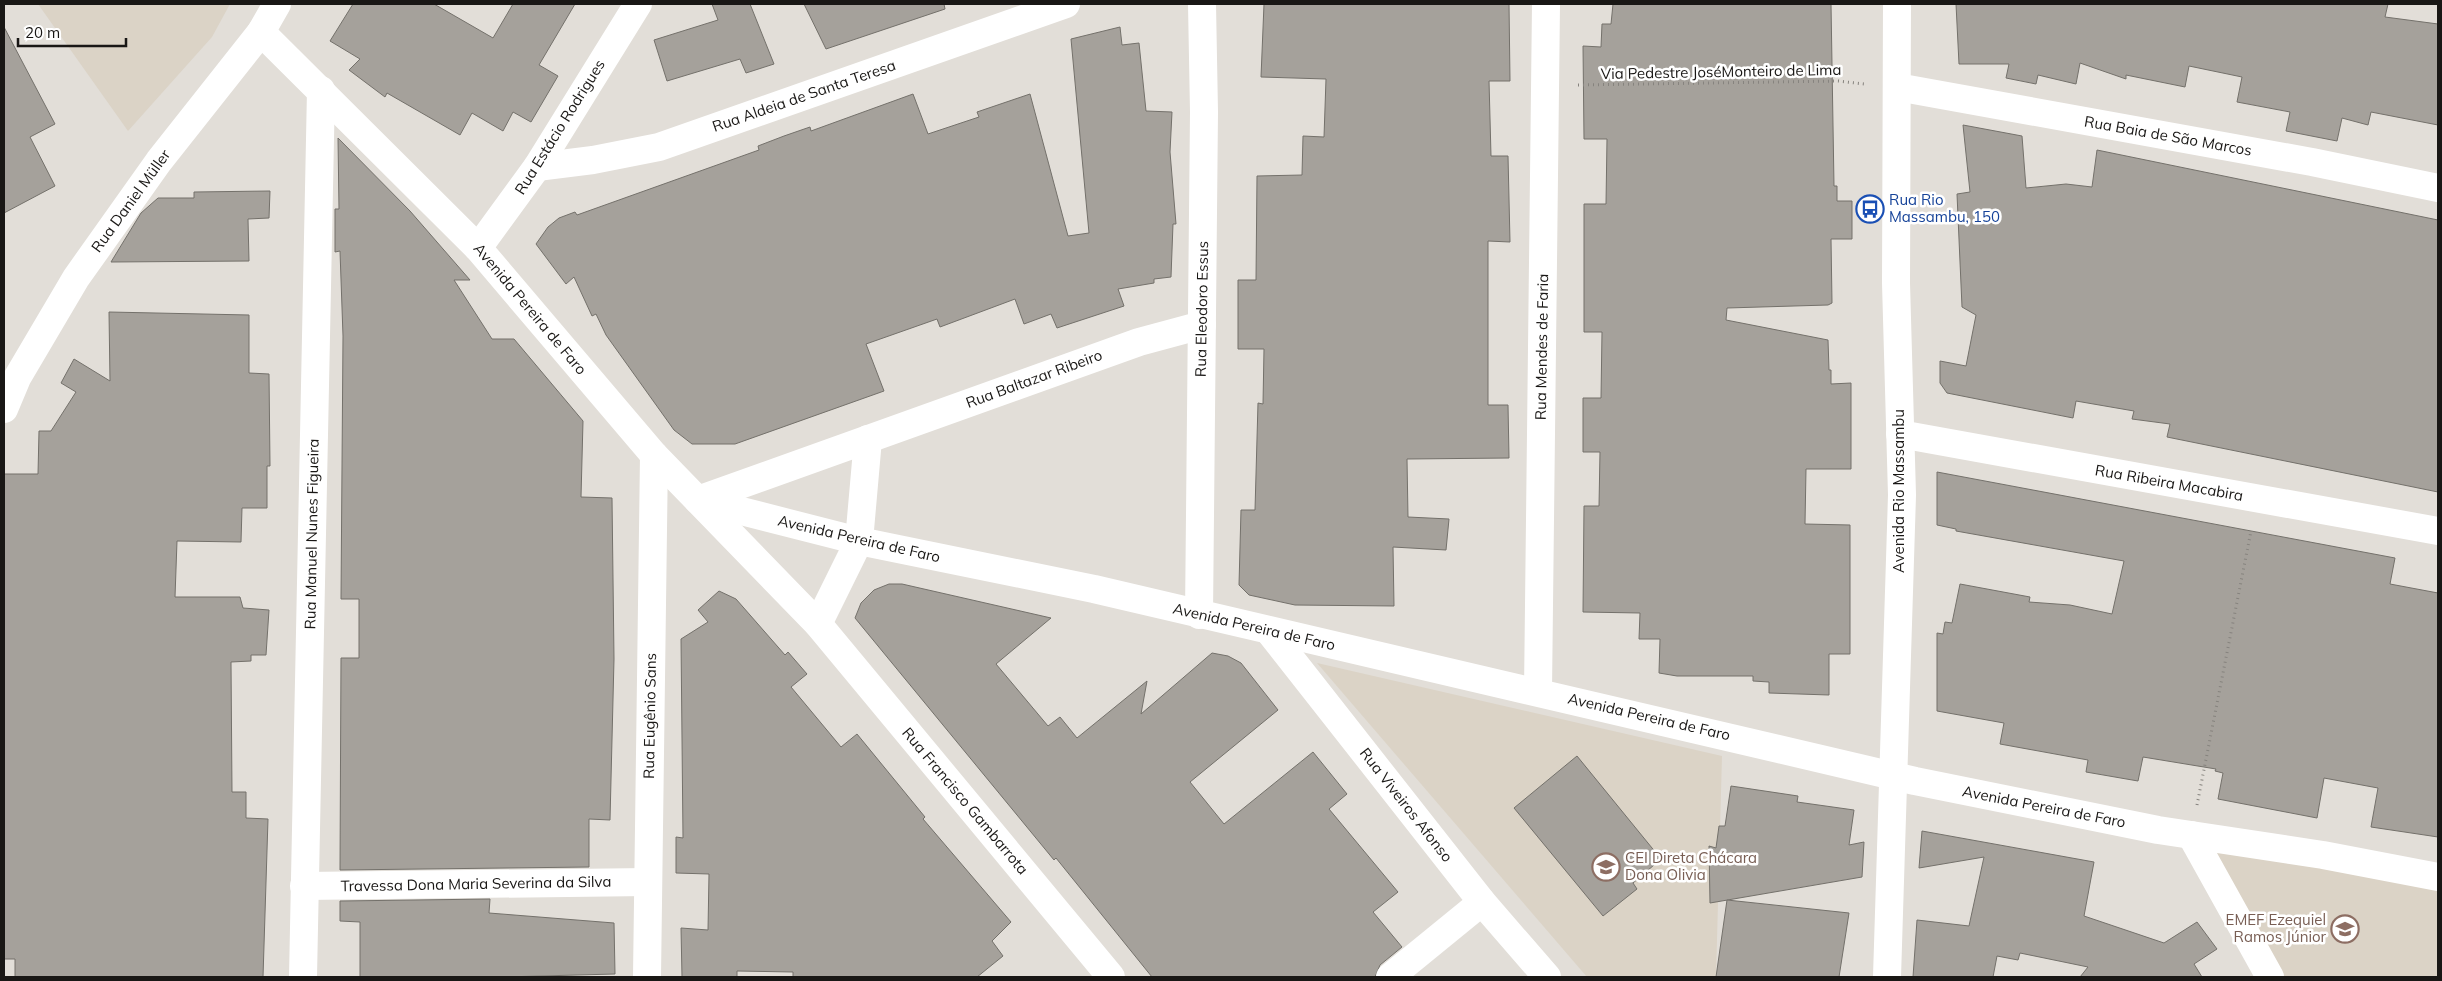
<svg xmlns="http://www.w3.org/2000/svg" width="2442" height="981" viewBox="0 0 2442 981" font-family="Mulish,sans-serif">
<rect width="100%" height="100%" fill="#e2ded8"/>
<!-- built -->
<g fill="#dbd3c6">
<polygon points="38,4 230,4 212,37 128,131"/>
<polygon points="1317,663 1722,756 1716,977 1587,977"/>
<polygon points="2199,849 2438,880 2438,977 2283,977"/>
</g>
<!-- building -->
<g fill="#a5a19b" stroke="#74716b">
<polygon points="353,4 434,4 493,38 513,4 575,4 539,65 558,76 531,122 513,112 503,131 472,113 460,135 387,93 385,97 349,70 360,59 330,41"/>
<polygon points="712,4 750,4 774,64 746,73 740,59 667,81 654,40 718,20"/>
<polygon points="804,4 944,4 945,9 826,49"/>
<polygon points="1264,4 1509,4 1510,81 1489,81 1491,156 1508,156 1510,242 1488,241 1488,405 1508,405 1509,458 1407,459 1408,517 1449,519 1446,550 1393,547 1394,606 1295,605 1249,595 1239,585 1241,510 1255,510 1258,403 1263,404 1264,349 1238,349 1238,280 1256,280 1257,176 1302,175 1303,136 1324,137 1326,79 1261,77"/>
<polygon points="1613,4 1831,4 1834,186 1837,186 1837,201 1852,201 1852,239 1831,239 1832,303 1828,305 1727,308 1726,320 1828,340 1829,370 1831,370 1831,384 1851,383 1851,469 1806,469 1805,524 1850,525 1850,654 1829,654 1829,695 1769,693 1769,682 1753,681 1753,676 1677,676 1659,673 1660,639 1639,639 1640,613 1583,612 1584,506 1599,506 1600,452 1583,452 1583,398 1601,398 1602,332 1584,332 1584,204 1606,204 1607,139 1584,139 1583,46 1601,47 1602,24 1611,24"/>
<polygon points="1956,4 2388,4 2385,17 2438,24 2438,125 2371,112 2368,125 2342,118 2337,141 2286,131 2290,112 2237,102 2242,77 2189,66 2185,87 2126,75 2126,79 2080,63 2076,84 2038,75 2036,84 2006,78 2009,64 1959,64"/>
<polygon points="4,27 55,124 30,137 55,186 4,213"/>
<polygon points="1120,27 1122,45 1139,43 1146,111 1172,112 1170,152 1176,224 1173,224 1171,277 1154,279 1154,283 1118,289 1124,306 1057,328 1051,314 1024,324 1015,299 940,327 937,319 866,344 884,391 735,444 692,444 674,430 606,335 596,314 592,316 574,277 566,284 536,244 548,227 559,218 575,212 577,215 759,150 758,146 784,136 810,127 811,131 913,94 928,134 979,117 977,112 1030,94 1068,236 1089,233 1071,39"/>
<polygon points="1963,125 2022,136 2026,188 2066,184 2092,187 2097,150 2438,220 2438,492 2167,437 2170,424 2132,419 2134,411 2076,401 2073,418 1947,393 1940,383 1940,361 1966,366 1976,315 1962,307 1957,194 1970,192"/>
<polygon points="338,138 410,211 470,280 454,280 492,339 514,339 583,421 581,497 612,498 614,659 610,820 589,819 589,867 340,870 341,658 359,658 359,599 341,599 343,336 340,251 335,252 335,209 339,209"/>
<polygon points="270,191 269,218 248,219 249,261 111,262 141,213 158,198 194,198 194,192"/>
<polygon points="109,312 249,315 249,373 269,374 270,466 267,466 267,508 242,508 241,542 177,541 175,597 240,597 243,608 269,610 266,655 251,655 251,661 231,662 232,792 246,792 246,818 268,819 263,977 15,977 15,959 4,959 4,474 38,474 39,431 51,431 76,392 61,383 74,359 110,381"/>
<polygon points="1937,472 2395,558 2390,584 2438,593 2438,837 2371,827 2378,788 2324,778 2317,818 2218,799 2223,773 2215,771 2216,769 2143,757 2138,781 2086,772 2088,760 2000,744 2004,723 1937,711 1937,633 1943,634 1945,622 1952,623 1960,584 2030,597 2029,602 2070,605 2112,614 2124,561 1956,531 1956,529 1937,525"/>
<polygon points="889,584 902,584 1051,618 996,664 1048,726 1060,717 1077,738 1147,681 1141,714 1212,653 1228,656 1241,663 1278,710 1190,782 1224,824 1313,752 1347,794 1329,809 1398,892 1373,912 1402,947 1380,965 1375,977 1152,977 1056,858 1054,860 855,618 861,603 874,590"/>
<polygon points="719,591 736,599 785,655 788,652 807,674 791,687 841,747 857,734 925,817 923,819 1011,922 992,941 1003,956 977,977 793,977 793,972 737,971 737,977 682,977 681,928 708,930 709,874 676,873 676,837 683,838 681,639 708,622 698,610"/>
<polygon points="1577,756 1661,859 1633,883 1637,889 1603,916 1514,808"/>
<polygon points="1731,786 1798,796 1797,802 1854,810 1849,845 1864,842 1862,877 1710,903 1709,846 1716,848 1719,826 1725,826"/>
<polygon points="1922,831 2094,862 2084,916 2164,943 2197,922 2217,949 2194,964 2202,977 2080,977 2088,967 2020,953 2018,960 1997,956 1993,977 1913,977 1917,920 1969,926 1984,857 1919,868"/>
<polygon points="490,899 489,913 614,923 615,974 503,977 360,977 360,922 340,921 340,901"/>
<polygon points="1727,900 1849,913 1839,977 1716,977"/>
</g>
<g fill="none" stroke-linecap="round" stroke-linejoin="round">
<!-- path -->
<g stroke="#86837e" stroke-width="3" stroke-dasharray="1 4" stroke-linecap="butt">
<polyline points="1578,85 1838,81 1864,84"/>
<polyline points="2197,805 2251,531"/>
</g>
<!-- minor -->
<g stroke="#fff" stroke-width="28">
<polyline points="261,32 478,248 654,455 818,624 1111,977"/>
<polyline points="1897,87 2312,162 2438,188"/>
<polyline points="537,167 593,160 659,147 1066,4"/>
<polyline points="478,248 537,167 638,4"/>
<polyline points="4,409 17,378 76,278 159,161 261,32 277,4"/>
<polyline points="1900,434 2438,531"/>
<polyline points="698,500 859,541 1094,589 1915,781 2158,830 2323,855 2438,877"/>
<polyline points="698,500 1139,342 1202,325"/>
<polyline points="1199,615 1204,112 1202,4"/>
<polyline points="818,624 859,541 868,439"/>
<polyline points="1269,631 1482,902 1547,977"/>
<polyline points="1538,691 1546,4"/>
<polyline points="2191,835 2270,977"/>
<polyline points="304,886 648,882"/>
<polyline points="303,977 321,90"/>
<polyline points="647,977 654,455"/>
<polyline points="1390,977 1482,902"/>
<polyline points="1887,977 1902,495 1896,283 1897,4"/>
</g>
</g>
<!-- icons -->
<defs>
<g id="bus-ring" transform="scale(1.4375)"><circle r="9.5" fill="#fff" stroke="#1a4fb4" stroke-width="1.5"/><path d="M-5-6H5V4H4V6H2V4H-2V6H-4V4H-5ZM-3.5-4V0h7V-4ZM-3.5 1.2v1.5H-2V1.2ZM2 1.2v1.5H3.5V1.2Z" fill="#1a4fb4"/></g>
<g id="school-ring" transform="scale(1.4375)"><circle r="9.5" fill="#fff" stroke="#8d6e63" stroke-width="1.5"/><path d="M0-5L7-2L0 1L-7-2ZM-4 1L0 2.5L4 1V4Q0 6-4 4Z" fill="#8d6e63"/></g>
</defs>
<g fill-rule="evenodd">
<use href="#bus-ring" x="1870" y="209"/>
<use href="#school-ring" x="1606" y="867"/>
<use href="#school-ring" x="2345" y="929"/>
</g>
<g text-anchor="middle" stroke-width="5" stroke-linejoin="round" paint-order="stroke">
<!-- street labels -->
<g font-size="15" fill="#191715" stroke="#fff">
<text transform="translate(1721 72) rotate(-1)" y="5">Via Pedestre JoséMonteiro de Lima</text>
<text transform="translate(804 96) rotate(-19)" y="5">Rua Aldeia de Santa Teresa</text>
<text transform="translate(560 127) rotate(-58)" y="5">Rua Estácio Rodrigues</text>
<text transform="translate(2168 136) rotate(10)" y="5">Rua Baia de São Marcos</text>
<text transform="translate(131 201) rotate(-54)" y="5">Rua Daniel Müller</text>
<text transform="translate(530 309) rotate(50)" y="5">Avenida Pereira de Faro</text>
<text transform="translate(1202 309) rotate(-89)" y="5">Rua Eleodoro Essus</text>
<text transform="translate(1542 347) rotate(-89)" y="5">Rua Mendes de Faria</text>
<text transform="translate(1034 379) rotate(-20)" y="5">Rua Baltazar Ribeiro</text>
<text transform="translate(2169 483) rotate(10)" y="5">Rua Ribeira Macabira</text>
<text transform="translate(1899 491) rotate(-90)" y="5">Avenida Rio Massambu</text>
<text transform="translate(312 534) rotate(-89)" y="5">Rua Manuel Nunes Figueira</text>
<text transform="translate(859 539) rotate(13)" y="5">Avenida Pereira de Faro</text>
<text transform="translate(1254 627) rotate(13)" y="5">Avenida Pereira de Faro</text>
<text transform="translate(650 716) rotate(-89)" y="5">Rua Eugênio Sans</text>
<text transform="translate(1649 717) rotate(13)" y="5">Avenida Pereira de Faro</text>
<text transform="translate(965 801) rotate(50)" y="5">Rua Francisco Gambarrota</text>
<text transform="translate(1406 805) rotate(52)" y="5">Rua Viveiros Afonso</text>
<text transform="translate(2044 807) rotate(11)" y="5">Avenida Pereira de Faro</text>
<text transform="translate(476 884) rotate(-1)" y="5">Travessa Dona Maria Severina da Silva</text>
</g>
<!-- transit labels -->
<g font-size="15" fill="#164399" stroke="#fff" text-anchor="start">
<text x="1889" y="205">Rua Rio<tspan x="1889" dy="17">Massambu, 150</tspan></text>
</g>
<!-- education labels -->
<g font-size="15" fill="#785e54" stroke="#fff" text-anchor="start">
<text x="1625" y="863">CEI Direta Chácara<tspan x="1625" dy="17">Dona Olivia</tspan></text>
<text x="2326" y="925" text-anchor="end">EMEF Ezequiel<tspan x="2326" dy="17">Ramos Júnior</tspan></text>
</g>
</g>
<!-- border -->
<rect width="2442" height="981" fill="none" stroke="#191715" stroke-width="10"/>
<!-- scale -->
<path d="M18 38v8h108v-8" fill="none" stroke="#191715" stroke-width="2.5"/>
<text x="25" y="38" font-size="15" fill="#191715" stroke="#ffffff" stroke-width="4" paint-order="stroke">20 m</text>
</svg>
